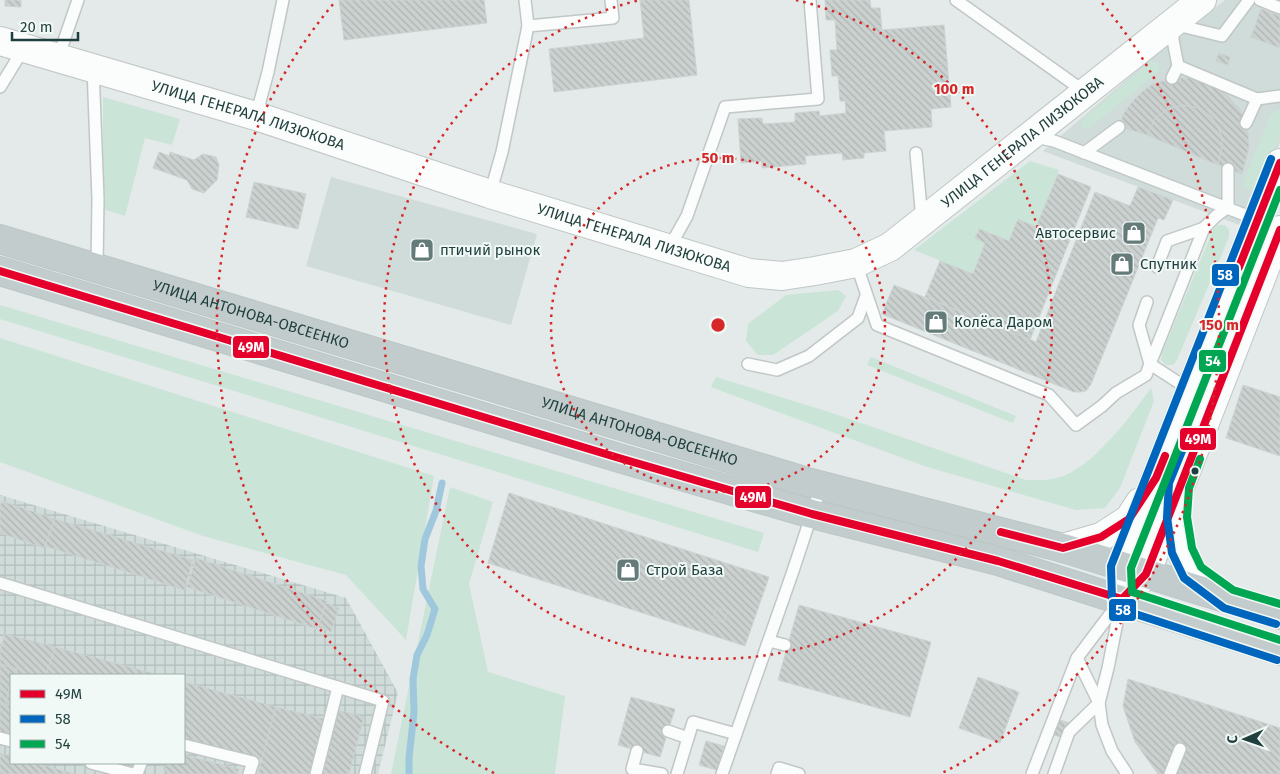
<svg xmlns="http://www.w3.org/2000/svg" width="1280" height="774" viewBox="0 0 1280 774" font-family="'Fira Sans',sans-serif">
<defs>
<pattern id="industrial-grid" width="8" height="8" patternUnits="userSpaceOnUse" patternTransform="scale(1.25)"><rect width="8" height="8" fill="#d0dcd9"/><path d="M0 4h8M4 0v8" fill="none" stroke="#b2bebb"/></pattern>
<pattern id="building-back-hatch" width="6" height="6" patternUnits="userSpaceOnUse" patternTransform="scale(1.25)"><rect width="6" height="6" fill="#cad1cf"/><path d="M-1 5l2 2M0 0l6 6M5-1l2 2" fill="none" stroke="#adb4b3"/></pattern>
</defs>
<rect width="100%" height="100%" fill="#e3eae9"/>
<!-- built -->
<g fill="#d0dcd9">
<polygon points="1225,0 1280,0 1280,110 1276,110 1259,186 1280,136 1280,142 1245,227 1043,151 1173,40"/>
<polygon points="331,177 537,234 511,325 306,266"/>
</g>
<!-- industrial -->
<path fill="url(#industrial-grid)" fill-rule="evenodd" d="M0 495 346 598 398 693 378 774H0ZM11 675H184V763H11Z"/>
<!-- grass -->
<g fill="#cbe4d8">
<polygon points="1151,61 1159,63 1160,66 1157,73 1092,126 1086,129 1082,127 1081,123 1084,118"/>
<polygon points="103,97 180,119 172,145 145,138 125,216 103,209"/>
<polygon points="1276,110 1280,110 1280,136 1259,186 1255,191 1248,190 1244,186 1244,180 1271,114"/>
<polygon points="1030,161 1059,170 1036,227 1018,220 1009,241 978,229 975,238 985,243 973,274 914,250"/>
<polygon points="1218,225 1225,225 1229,230 1229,237 1177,360 1173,365 1166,365 1161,360 1162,353 1213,230"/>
<polygon points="838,290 846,296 838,311 773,355 758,355 746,341 748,324 786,295"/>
<polygon points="0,305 764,533 758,552 0,319"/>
<polygon points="0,338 434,476 406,640 346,575 203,536 0,462"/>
<polygon points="871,357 1016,416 1013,423 867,365"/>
<path d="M716 377 829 412 1026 480C1036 480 1047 481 1057 478 1091 470 1131 416 1151 388L1154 401 1120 488 1105 508 1076 510 924 466 711 387Z"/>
<polygon points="450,487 493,502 469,584 488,672 565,696 555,774 391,774"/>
</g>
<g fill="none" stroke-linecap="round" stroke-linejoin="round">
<!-- stream -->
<polyline stroke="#9fc8dd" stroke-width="7" points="409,774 409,758 414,712 413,679 417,655 427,635 435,609 423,589 421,566 425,539 436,511 442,483"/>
</g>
<!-- building -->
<g fill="url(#building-back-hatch)" stroke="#ccd3d2">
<polygon points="5,0 21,0 21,7 5,6"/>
<polygon points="339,0 484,0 487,23 344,40"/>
<polygon points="640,0 689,0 697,75 554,92 549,49 644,38"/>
<polygon points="825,0 870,0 871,8 880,8 882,30 944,25 951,107 931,109 932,127 884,131 886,151 864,153 864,158 843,160 842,153 805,156 806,164 762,168 762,161 741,163 738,119 762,118 763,124 795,122 795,113 819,111 820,116 846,113 845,101 840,101 838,76 832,76 830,50 837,50 835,20 826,20"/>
<polygon points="1261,9 1280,16 1280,48 1251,37"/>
<polygon points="1219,53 1230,57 1228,65 1216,61"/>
<polygon points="1180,78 1194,78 1220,88 1239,108 1245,120 1248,134 1249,148 1242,174 1218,165 1222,145 1220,130 1211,116 1198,108 1183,105 1168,109 1155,119 1147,135 1119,126 1124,113 1132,102 1142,92 1153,84 1166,80"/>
<polygon points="1183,105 1198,108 1211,116 1216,123 1222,137 1222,145 1218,165 1147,135 1155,119 1161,114 1168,109"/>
<polygon points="159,152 169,156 170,152 194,160 203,154 216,157 219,165 217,180 204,193 192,189 187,180 153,168"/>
<polygon points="1058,174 1091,187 1030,340 925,297 940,261 973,274 985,243 975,238 979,229 1009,241 1018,219 1036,227"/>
<polygon points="254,182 306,194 298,229 246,217"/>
<polygon points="1138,187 1173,200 1164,220 1158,218 1091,384 1086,391 1080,392 1074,392 882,314 894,285 1036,342 1095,192 1130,206"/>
<polygon points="1243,385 1280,397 1280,456 1226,438"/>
<polygon points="509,493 769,577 745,646 488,563"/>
<polygon points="2,501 55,519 44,548 0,533 0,506"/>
<polygon points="55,519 193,560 184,590 45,546"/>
<polygon points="196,558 327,601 317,629 187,587"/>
<polygon points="326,603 339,608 331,632 318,627"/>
<polygon points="799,605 931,642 910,717 778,680"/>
<polygon points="717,607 728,612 723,623 713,618"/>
<polygon points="5,634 55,647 47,673 54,675 15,675 17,669 0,664 0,651"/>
<polygon points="55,647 159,675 54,675 47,673"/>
<polygon points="0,664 17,669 15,675 11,675 11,685 5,704 11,706 11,740 0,737"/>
<polygon points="978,677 1019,692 1000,743 959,728"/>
<polygon points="1128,679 1280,728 1280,774 1158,774 1135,742 1123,706"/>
<polygon points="184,682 276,707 262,759 184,744"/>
<polygon points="11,685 11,706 5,704"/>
<polygon points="631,697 675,709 660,757 618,745"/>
<polygon points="276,707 325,719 311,774 258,774"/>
<polygon points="338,710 364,717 349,774 322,774"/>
<polygon points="1057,719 1069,723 1064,738 1051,734"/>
<polygon points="706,741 724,746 717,770 699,765"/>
<polygon points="0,753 11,756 11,763 35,763 75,774 0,774"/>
<polygon points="184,755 239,769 237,774 164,774 167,763 184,763"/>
</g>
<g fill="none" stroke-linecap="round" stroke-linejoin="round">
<!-- service casing -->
<g stroke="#c0c7c6" stroke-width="14">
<g id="service">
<polyline points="956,0 1085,92"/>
<polyline points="1260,0 1280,8"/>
<polyline points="528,26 613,18 611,0"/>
<polyline points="58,58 78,0"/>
<polyline points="1178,66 1257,99 1280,96"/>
<polyline points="93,68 98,199 97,268"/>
<polyline points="1172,78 1178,66 1173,40 1173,24 1222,36 1249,0"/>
<polyline points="0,87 24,48"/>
<polyline points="256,116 268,72 283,0"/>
<polyline points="1246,123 1257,99"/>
<polyline points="1035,137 1054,141 1258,220"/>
<polyline points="916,153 922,220"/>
<polyline points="1084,153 1119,127"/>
<polyline points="490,194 502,152 528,26 525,0"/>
<polyline points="669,248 687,216 725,107 818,99 810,0"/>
<polyline points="856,263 877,325 1049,395 1076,425 1102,406 1116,393 1146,375 1150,364 1139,325 1147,302"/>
<polyline points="1157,267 1167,241 1204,228"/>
<polyline points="748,364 777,370 809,356 858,318 866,296"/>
<polyline points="1190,390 1150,364 1204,228 1216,216 1228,207 1228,169"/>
<polyline points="0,583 383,701 365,774"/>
<polyline points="1121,602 1108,668 1099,703 1102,725 1112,751 1127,774"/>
<polyline points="769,641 785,645"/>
<polyline points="668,731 688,738"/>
<polyline points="0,738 11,741"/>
<polyline points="184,745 253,762 249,774"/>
<polyline points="637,751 632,769 662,774"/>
<polyline points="91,763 133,774"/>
<polyline points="137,774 141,763"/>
<polyline points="316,774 338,687"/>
<polyline points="677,774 693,722 736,734"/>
<polyline points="722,774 793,571 821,486"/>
<polyline points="777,774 779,768 799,774"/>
<polyline points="1032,774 1077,658 1120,601"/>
<polyline points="1054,774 1069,732 1099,703 1077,658"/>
<polyline points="1170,774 1180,749"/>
</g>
</g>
<!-- tertiary casing -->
<g stroke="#c0c7c6" stroke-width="30">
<g id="tertiary">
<path id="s1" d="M0 41 256 116 490 194 749 273 782 276 815 271 856 263 890 247 1202 0"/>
</g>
</g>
<!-- secondary casing -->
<g stroke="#bec8c6" stroke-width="30">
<g id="secondary">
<path d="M1178 502C1176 524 1177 558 1195 574 1203 582 1214 589 1224 595"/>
<polyline points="1063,548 1101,537 1129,519 1140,502"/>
<polyline points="1129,591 1146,574 1280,230"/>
<polyline points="1122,599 1121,566 1280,163"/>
</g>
</g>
<!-- trunk casing -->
<g stroke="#bbc6c5" stroke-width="30">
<g id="trunk">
<path id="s2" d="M0 239 811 483 1063 548 1280 615"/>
<polyline points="0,271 619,458 812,514 998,561 1280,651"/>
</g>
</g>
<!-- service -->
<use href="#service" stroke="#fbfcfc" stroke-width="11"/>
<!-- tertiary -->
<use href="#tertiary" stroke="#fbfcfc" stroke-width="28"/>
<!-- secondary -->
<use href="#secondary" stroke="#fbfcfc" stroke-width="28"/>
<!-- trunk -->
<use href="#trunk" stroke="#c2cccc" stroke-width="28"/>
<!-- bus-1 casing -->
<g stroke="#f1f9f7" stroke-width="11">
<g id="bus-1">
<polyline points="1239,267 1280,163"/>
<polyline points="0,271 619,458 812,514 998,561 1122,599 1146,574 1280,230"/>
<polyline points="1001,532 1063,548 1101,537 1129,519 1156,478 1165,456"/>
</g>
</g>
<!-- bus-2 casing -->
<g stroke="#f1f9f7" stroke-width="11">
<g id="bus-2">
<polyline points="1271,159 1111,566 1112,600 1117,608 1277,660"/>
<polyline points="1182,451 1169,483 1167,517 1172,553 1184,578 1224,608 1276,624"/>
</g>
</g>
<!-- bus-3 casing -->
<g stroke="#f1f9f7" stroke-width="11">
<g id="bus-3">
<polyline points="1280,190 1131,568 1132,592 1280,640"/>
<polyline points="1200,459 1189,488 1187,517 1192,548 1201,567 1233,590 1280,604"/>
</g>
</g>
<!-- bus-1 -->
<use href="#bus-1" stroke="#e4002b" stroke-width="8"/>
<!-- bus-2 -->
<use href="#bus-2" stroke="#0065bd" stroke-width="8"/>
<!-- bus-3 -->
<use href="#bus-3" stroke="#00a651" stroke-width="8"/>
</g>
<!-- distance rings -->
<g fill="none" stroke="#d62828" stroke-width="2.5" stroke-dasharray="2.5 5">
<circle cx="718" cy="325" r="167"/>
<path d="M796 0A334 334 0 1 1 640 0"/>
<path d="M494 773A501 501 0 0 1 334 3M1102 3A501 501 0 0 1 942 773"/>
</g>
<!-- icons -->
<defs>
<g id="shop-square" transform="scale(1.25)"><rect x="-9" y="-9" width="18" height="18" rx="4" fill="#647b79" stroke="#f1f9f7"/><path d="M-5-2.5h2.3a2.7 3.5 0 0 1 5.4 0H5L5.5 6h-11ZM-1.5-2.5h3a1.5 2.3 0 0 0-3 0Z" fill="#fff"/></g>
</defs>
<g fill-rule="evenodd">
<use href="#shop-square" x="1134" y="233"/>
<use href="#shop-square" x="422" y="250"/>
<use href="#shop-square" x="1122" y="264"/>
<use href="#shop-square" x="936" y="322"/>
<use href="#shop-square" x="628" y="570"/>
</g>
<!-- markers -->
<circle fill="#1f3f3d" stroke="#f1f9f7" stroke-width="2" cx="1195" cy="471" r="4.5"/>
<g text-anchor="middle" stroke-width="4" stroke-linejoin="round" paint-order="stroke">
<!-- street labels -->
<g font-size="15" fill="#1f3f3d" stroke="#f1f9f7">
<text dy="5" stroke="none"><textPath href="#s1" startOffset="259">УЛИЦА ГЕНЕРАЛА ЛИЗЮКОВА</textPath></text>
<text dy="5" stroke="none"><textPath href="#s1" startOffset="1099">УЛИЦА ГЕНЕРАЛА ЛИЗЮКОВА</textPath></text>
<text dy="5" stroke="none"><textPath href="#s1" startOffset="664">УЛИЦА ГЕНЕРАЛА ЛИЗЮКОВА</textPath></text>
<text dy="5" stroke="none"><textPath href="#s2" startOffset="262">УЛИЦА АНТОНОВА-ОВСЕЕНКО</textPath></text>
<text dy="5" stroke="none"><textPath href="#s2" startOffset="668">УЛИЦА АНТОНОВА-ОВСЕЕНКО</textPath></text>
</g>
<!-- poi labels -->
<g font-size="15" fill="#1f3f3d" stroke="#f1f9f7" text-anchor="start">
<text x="1116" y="238" text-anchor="end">Автосервис</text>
<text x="440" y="255">птичий рынок</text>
<text x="1140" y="269">Спутник</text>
<text x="954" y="327">Колёса Даром</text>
<text x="646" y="575">Строй База</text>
</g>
</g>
<circle cx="718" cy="325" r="8" fill="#d62828" stroke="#f1f9f7" stroke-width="2.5"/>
<g font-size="15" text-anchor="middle" font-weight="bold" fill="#d62828" stroke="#f1f9f7" stroke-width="4" stroke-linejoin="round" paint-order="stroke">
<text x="954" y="94">100 m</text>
<text x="718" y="163">50 m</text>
<text x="1219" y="330">150 m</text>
</g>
<g stroke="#f1f9f7" stroke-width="2">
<rect x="1211" y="263" width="29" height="24" rx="5" fill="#0065bd"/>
<rect x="232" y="335" width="38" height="24" rx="5" fill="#e4002b"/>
<rect x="1198" y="349" width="29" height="24" rx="5" fill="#00a651"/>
<rect x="1179" y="427" width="38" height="24" rx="5" fill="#e4002b"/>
<rect x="734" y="485" width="38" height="24" rx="5" fill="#e4002b"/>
<rect x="1108" y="598" width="29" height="24" rx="5" fill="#0065bd"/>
</g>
<g font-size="14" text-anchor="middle" font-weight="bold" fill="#fff">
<text x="1225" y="280">58</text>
<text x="251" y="352">49М</text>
<text x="1213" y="366">54</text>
<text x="1198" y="444">49М</text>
<text x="753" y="502">49М</text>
<text x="1123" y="615">58</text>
</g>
<!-- legend -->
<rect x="10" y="674" width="175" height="90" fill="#f1f9f7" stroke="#9dafad"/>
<rect x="20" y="690" width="25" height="8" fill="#e4002b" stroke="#9dafad"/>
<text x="55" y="699" font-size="15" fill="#1f3f3d">49М</text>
<rect x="20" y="715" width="25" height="8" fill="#0065bd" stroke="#9dafad"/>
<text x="55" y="724" font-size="15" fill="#1f3f3d">58</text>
<rect x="20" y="740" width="25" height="8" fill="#00a651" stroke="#9dafad"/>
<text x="55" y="749" font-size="15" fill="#1f3f3d">54</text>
<!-- north arrow -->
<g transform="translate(1245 739) rotate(268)" stroke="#f1f9f7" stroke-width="4" paint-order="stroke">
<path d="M0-4L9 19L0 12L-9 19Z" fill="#1f3f3d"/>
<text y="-8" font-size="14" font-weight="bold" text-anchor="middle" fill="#1f3f3d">С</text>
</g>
<!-- scale -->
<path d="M12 32v8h66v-8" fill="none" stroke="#1f3f3d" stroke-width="2.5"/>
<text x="20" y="32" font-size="15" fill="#1f3f3d" stroke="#f1f9f7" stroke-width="4" paint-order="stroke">20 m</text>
</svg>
